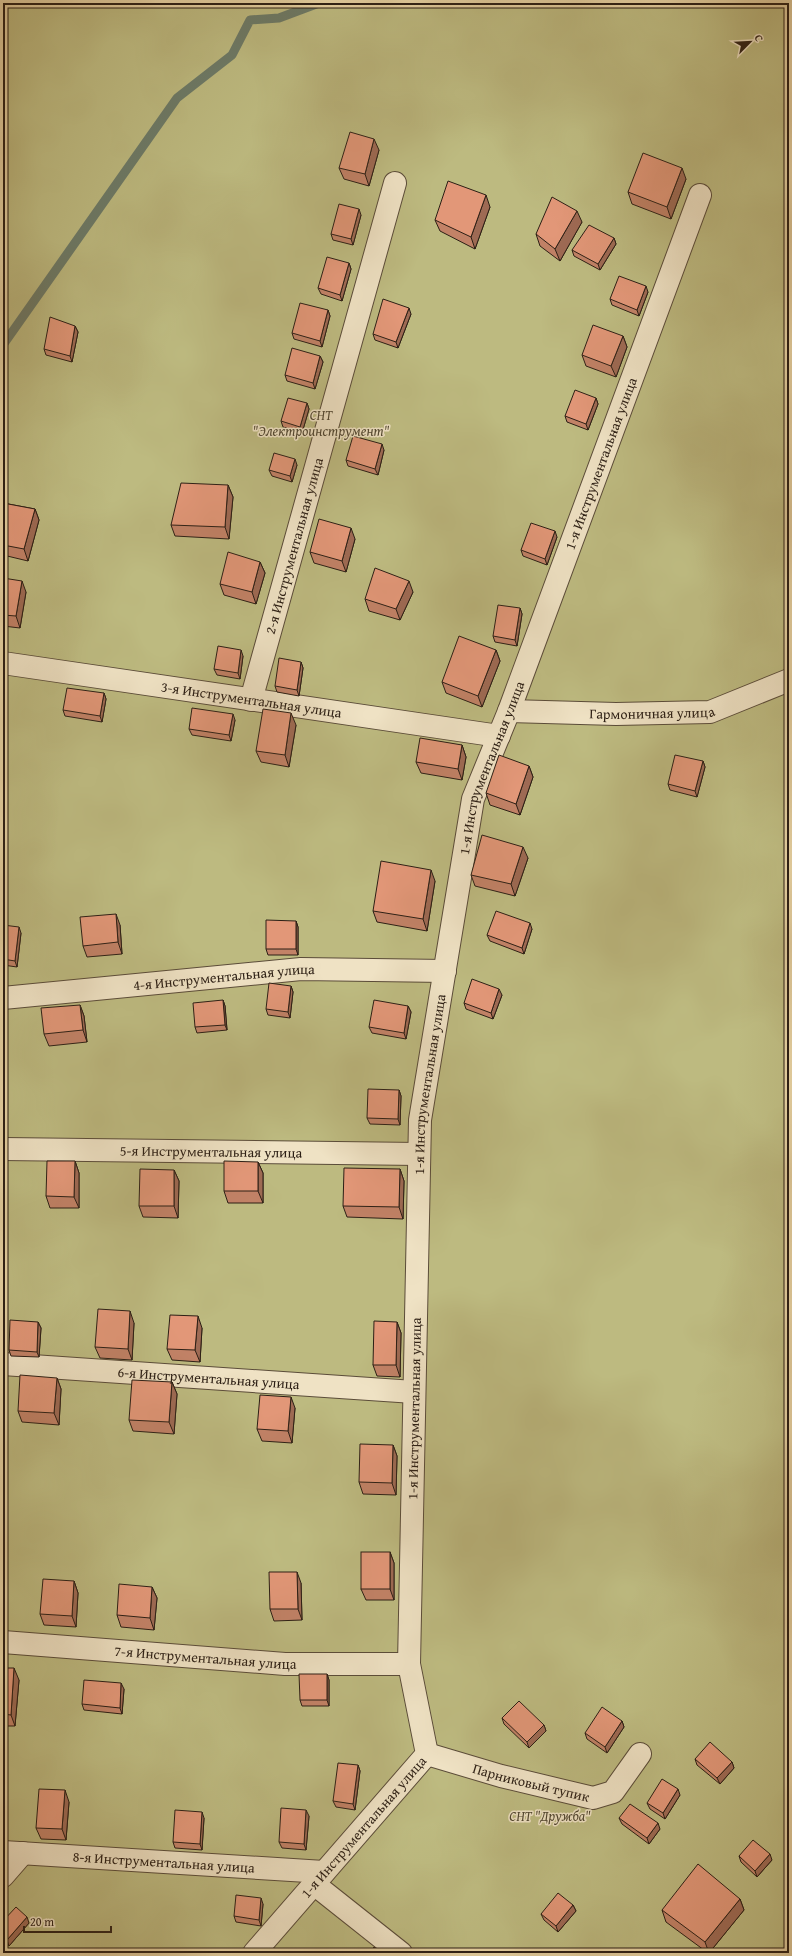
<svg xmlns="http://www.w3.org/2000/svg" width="792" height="1956" viewBox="0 0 792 1956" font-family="'Gentium Book Plus',serif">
<rect width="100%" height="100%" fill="#e7d3a4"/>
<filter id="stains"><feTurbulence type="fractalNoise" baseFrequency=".005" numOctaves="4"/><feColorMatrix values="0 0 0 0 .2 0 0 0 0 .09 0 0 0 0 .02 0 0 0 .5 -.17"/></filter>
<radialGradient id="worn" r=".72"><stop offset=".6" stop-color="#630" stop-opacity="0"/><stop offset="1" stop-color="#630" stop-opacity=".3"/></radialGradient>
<!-- green -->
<rect fill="#bdba80" stroke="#746c4a" x="3" y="3" width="786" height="1950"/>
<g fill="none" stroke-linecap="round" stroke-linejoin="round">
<!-- stream -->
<polyline stroke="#6d7b68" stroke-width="9" points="3,345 177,98 232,55 250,20 279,18 319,3"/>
<!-- minor casing -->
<g stroke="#5b4c39" stroke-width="24">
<g id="minor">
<path id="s1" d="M3 663 499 736"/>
<path id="s2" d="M251 700 395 183"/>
<path id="s3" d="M509 711 616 714 710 712 789 680"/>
<path id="s4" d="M3 998 301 969 445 971"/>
<path id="s5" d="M3 1149 419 1154"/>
<path id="s6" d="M3 1364 414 1392"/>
<path id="s7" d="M3 1642 285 1664H409"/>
<path id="s8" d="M427 1754 501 1776 593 1798 613 1792 640 1754"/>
<path id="s9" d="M3 1852 324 1872"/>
<polyline points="3,1876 23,1853"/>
<polyline points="314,1884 401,1953"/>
<path id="s10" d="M254 1953 427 1754 409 1664 420 1120 473 799 509 711 700 195"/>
</g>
</g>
<!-- minor -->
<use href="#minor" stroke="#efe2c4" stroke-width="22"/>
</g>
<!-- wall -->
<g fill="#c28267" stroke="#2c1f15">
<polygon points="379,150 369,186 344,179 339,168"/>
<polygon points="686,179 671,219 632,204 628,192"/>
<polygon points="490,207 475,249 440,231 435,220"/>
<polygon points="361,215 353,245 333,240 331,234"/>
<polygon points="582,222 560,261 540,246 536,234"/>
<polygon points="614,238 616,244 600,270 574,256 572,250"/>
<polygon points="349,263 351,269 342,301 321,294 318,288"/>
<polygon points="648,292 639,316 612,305 610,299"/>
<polygon points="328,310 330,316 322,347 294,339 292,333"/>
<polygon points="411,314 398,348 375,340 373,334"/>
<polygon points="75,326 78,332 72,362 46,355 44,349"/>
<polygon points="623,336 627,347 616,377 586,366 582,355"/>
<polygon points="320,356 323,362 315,389 287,381 285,375"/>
<polygon points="596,398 598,404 588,430 567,422 565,416"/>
<polygon points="307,403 309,409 302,433 283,427 281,421"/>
<polygon points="384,450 378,475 348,466 346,460"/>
<polygon points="297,465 292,482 272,476 269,470"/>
<polygon points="228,485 233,497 229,539 175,536 171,525"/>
<polygon points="3,503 35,509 39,520 28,561 3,555"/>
<polygon points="557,537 547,565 523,556 521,550"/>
<polygon points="355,539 346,572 314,563 310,552"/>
<polygon points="260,562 265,573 256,604 224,595 220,584"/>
<polygon points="3,578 26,592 20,628 3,626"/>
<polygon points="413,592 400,620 369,611 365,599"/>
<polygon points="520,608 522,614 517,646 495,642 493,636"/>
<polygon points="496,650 500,661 482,707 446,693 442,682"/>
<polygon points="243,656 240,679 217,675 214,669"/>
<polygon points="301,662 303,668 299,696 277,692 275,686"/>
<polygon points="104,693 106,699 102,722 65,716 63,710"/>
<polygon points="235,720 231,741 192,735 189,729"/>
<polygon points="296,725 289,767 261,762 256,751"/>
<polygon points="462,745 466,757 462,780 421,773 416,762"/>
<polygon points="703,761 705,767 697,797 670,790 668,784"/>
<polygon points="529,766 533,777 520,815 490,805 486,793"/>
<polygon points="528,858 515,896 475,886 471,875"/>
<polygon points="435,881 427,931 377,922 373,911"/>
<polygon points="296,921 298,927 298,955 268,955 266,949"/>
<polygon points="3,925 21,933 17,967 3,965"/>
<polygon points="120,925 122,954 87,957 83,946"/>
<polygon points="532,929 524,954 490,941 487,935"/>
<polygon points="291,986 293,992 290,1018 268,1015 266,1009"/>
<polygon points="502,995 493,1019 466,1009 464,1003"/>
<polygon points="223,1000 225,1006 227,1030 197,1033 195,1027"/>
<polygon points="80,1005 84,1016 87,1042 49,1046 44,1034"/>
<polygon points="408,1006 411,1012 406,1039 372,1033 369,1027"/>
<polygon points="399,1090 401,1096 400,1125 370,1124 367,1118"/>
<polygon points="75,1161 79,1173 79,1208 50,1208 46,1196"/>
<polygon points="258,1162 263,1173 263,1203 228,1203 224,1191"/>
<polygon points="400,1169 404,1181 403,1219 347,1217 343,1206"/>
<polygon points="174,1170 179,1181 178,1218 143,1217 139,1206"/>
<polygon points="38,1322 41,1328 39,1357 11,1356 9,1350"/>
<polygon points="397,1322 401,1333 400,1377 377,1376 373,1365"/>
<polygon points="134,1323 132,1360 100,1358 95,1347"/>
<polygon points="202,1328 200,1362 172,1360 167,1349"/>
<polygon points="57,1378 61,1389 59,1425 22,1422 18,1411"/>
<polygon points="172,1382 177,1394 174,1434 133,1431 129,1420"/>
<polygon points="295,1408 292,1443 262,1441 257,1429"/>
<polygon points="393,1445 397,1456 396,1495 363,1494 359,1482"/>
<polygon points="390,1552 394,1563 394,1600 366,1600 361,1589"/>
<polygon points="74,1581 78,1593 76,1627 44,1625 40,1614"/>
<polygon points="301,1583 302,1620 274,1621 270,1609"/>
<polygon points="152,1587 157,1598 154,1630 121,1627 117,1615"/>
<polygon points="3,1668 19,1680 15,1726 3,1726"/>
<polygon points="327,1674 329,1680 329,1706 302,1706 300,1700"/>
<polygon points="124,1689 122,1714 84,1710 82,1704"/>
<polygon points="502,1718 544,1725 546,1731 529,1748 504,1724"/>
<polygon points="622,1721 624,1727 607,1753 587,1739 585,1733"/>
<polygon points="695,1759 732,1762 734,1768 720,1784 697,1765"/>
<polygon points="358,1765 360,1771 355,1810 336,1807 333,1801"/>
<polygon points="680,1795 665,1819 650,1809 647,1803"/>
<polygon points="69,1802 66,1840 41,1839 36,1828"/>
<polygon points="309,1816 306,1850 282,1848 279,1842"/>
<polygon points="204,1818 202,1850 175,1848 173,1842"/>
<polygon points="619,1818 660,1829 649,1844 622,1824"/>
<polygon points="739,1856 772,1860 757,1877 741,1862"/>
<polygon points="740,1899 744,1910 709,1953 708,1953 666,1922 662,1910"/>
<polygon points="263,1904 261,1926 236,1922 234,1916"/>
<polygon points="573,1905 576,1911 558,1932 544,1920 541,1914"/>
<polygon points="3,1921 29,1923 9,1946 3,1942"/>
</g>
<!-- shaded-wall -->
<g fill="#9e6a54" stroke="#2c1f15">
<polygon points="374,139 379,150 369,186 365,174"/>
<polygon points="682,168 686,179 671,219 667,207"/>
<polygon points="486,195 490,207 475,249 471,237"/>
<polygon points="359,209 361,215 353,245 351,239"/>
<polygon points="577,211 582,222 560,261 555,249"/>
<polygon points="614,238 616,244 600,270 598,264"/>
<polygon points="349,263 351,269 342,301 340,295"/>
<polygon points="646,286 648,292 639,316 637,310"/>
<polygon points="409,308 411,314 398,348 396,342"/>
<polygon points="328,310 330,316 322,347 320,341"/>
<polygon points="75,326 78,332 72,362 70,356"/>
<polygon points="623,336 627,347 616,377 611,366"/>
<polygon points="320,356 323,362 315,389 313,383"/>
<polygon points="596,398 598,404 588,430 586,424"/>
<polygon points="307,403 309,409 302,433 300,427"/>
<polygon points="382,444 384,450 378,475 375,469"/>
<polygon points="295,459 297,465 292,482 290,476"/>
<polygon points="228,485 233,497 229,539 225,527"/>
<polygon points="35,509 39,520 28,561 24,549"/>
<polygon points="351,528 355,539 346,572 342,561"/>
<polygon points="555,531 557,537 547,565 545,559"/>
<polygon points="260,562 265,573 256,604 252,592"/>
<polygon points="22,581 26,592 20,628 16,616"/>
<polygon points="409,581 413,592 400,620 396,609"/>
<polygon points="520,608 522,614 517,646 515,640"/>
<polygon points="241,650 243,656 240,679 238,673"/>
<polygon points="496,650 500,661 482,707 478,696"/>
<polygon points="301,662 303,668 299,696 297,690"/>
<polygon points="104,693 106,699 102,722 100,716"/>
<polygon points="291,713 296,725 289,767 285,755"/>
<polygon points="233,714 235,720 231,741 229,735"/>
<polygon points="462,745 466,757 462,780 458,769"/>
<polygon points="703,761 705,767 697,797 695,791"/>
<polygon points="529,766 533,777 520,815 516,804"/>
<polygon points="523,847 528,858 515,896 511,884"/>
<polygon points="431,870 435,881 427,931 423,919"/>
<polygon points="116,914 120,925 122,954 118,942"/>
<polygon points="296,921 298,927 298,955 296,949"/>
<polygon points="530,923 532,929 524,954 522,948"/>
<polygon points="19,927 21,933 17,967 15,961"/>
<polygon points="291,986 293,992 290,1018 288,1012"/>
<polygon points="499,989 502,995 493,1019 491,1013"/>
<polygon points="223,1000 225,1006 227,1030 225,1025"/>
<polygon points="80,1005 84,1016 87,1042 83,1030"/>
<polygon points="408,1006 411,1012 406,1039 404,1033"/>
<polygon points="399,1090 401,1096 400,1125 398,1119"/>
<polygon points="75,1161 79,1173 79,1208 74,1197"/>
<polygon points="258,1162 263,1173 263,1203 258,1191"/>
<polygon points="400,1169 404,1181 403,1219 399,1207"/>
<polygon points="174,1170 179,1181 178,1218 174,1206"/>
<polygon points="130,1311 134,1323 132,1360 128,1349"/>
<polygon points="198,1316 202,1328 200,1362 195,1350"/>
<polygon points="38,1322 41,1328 39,1357 37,1352"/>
<polygon points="397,1322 401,1333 400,1377 396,1365"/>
<polygon points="57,1378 61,1389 59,1425 54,1413"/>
<polygon points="172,1382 177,1394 174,1434 169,1422"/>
<polygon points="291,1397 295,1408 292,1443 288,1431"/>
<polygon points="393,1445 397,1456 396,1495 392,1483"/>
<polygon points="390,1552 394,1563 394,1600 390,1589"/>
<polygon points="297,1572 301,1583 302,1620 298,1609"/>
<polygon points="74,1581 78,1593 76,1627 72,1616"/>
<polygon points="152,1587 157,1598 154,1630 150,1618"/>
<polygon points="14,1668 19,1680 15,1726 11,1715"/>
<polygon points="327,1674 329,1680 329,1706 327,1700"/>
<polygon points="121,1683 124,1689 122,1714 120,1708"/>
<polygon points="622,1721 624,1727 607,1753 605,1747"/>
<polygon points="544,1725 546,1731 529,1748 527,1742"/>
<polygon points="732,1762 734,1768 720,1784 717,1778"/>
<polygon points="358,1765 360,1771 355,1810 353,1804"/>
<polygon points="678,1789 680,1795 665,1819 663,1813"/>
<polygon points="65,1790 69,1802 66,1840 62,1829"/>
<polygon points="306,1810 309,1816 306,1850 304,1844"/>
<polygon points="202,1812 204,1818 202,1850 200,1844"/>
<polygon points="658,1823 660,1829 649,1844 647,1838"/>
<polygon points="770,1854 772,1860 757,1877 755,1871"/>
<polygon points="261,1898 263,1904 261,1926 259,1920"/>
<polygon points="740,1899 744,1910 709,1953 705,1942"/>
<polygon points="573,1905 576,1911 558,1932 556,1926"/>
<polygon points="27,1917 29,1923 9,1946 7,1940"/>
</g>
<!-- building -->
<g fill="#e29778" stroke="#2c1f15">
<polygon points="350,132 374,139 365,174 339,168"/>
<polygon points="643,153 682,168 667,207 628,192"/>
<polygon points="448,181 486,195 471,237 435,220"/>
<polygon points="552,197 577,211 555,249 536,234"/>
<polygon points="339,204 359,209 351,239 331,234"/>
<polygon points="589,225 614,238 598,264 572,250"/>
<polygon points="327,257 349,263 340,295 318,288"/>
<polygon points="619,276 646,286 637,310 610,299"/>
<polygon points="383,299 409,308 396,342 373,334"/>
<polygon points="300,303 328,310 320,341 292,333"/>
<polygon points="50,317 75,326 70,356 44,349"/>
<polygon points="593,325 623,336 611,366 582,355"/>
<polygon points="292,348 320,356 313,383 285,375"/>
<polygon points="575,390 596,398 586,424 565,416"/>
<polygon points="288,398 307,403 300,427 281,421"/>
<polygon points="353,436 382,444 375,469 346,460"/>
<polygon points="274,453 295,459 290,476 269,470"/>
<polygon points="181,483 228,485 225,527 171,525"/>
<polygon points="3,503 35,509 24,549 3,545"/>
<polygon points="319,519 351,528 342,561 310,552"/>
<polygon points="531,523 555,531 545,559 521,550"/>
<polygon points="228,552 260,562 252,592 220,584"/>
<polygon points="375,568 409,581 396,609 365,599"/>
<polygon points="3,578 22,581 16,616 3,615"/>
<polygon points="498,605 520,608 515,640 493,636"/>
<polygon points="459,636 496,650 478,696 442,682"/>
<polygon points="218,646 241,650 238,673 214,669"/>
<polygon points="279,658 301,662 297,690 275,686"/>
<polygon points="67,688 104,693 100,716 63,710"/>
<polygon points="192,708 233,714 229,735 189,729"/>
<polygon points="263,709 291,713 285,755 256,751"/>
<polygon points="420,738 462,745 458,769 416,762"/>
<polygon points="499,755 529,766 516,804 486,793"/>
<polygon points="675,755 703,761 695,791 668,784"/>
<polygon points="482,835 523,847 511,884 471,875"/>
<polygon points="381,861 431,870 423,919 373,911"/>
<polygon points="496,911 530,923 522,948 487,935"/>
<polygon points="116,914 118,942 83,946 80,917"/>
<polygon points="266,920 296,921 296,949 266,949"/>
<polygon points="3,925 19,927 15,961 3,959"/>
<polygon points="472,979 499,989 491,1013 464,1003"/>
<polygon points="269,983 291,986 288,1012 266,1009"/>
<polygon points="223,1000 225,1025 195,1027 193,1003"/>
<polygon points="374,1000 408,1006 404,1033 369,1027"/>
<polygon points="80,1005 83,1030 44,1034 41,1008"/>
<polygon points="368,1089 399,1090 398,1119 367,1118"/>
<polygon points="47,1161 75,1161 74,1197 46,1196"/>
<polygon points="224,1161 258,1162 258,1191 224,1191"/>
<polygon points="344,1168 400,1169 399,1207 343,1206"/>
<polygon points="140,1169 174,1170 174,1206 139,1206"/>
<polygon points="98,1309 130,1311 128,1349 95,1347"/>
<polygon points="170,1315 198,1316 195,1350 167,1349"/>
<polygon points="10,1320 38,1322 37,1352 9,1350"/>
<polygon points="374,1321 397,1322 396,1365 373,1365"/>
<polygon points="20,1375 57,1378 54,1413 18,1411"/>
<polygon points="132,1380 172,1382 169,1422 129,1420"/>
<polygon points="260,1395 291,1397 288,1431 257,1429"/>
<polygon points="360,1444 393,1445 392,1483 359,1482"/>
<rect x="361" y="1552" width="29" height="37"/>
<polygon points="269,1572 297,1572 298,1609 270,1609"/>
<polygon points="43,1579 74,1581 72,1616 40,1614"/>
<polygon points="119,1584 152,1587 150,1618 117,1615"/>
<polygon points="3,1668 14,1668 11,1715 3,1714"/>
<polygon points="299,1674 327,1674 327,1700 300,1700"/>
<polygon points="84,1680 121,1683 120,1708 82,1704"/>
<polygon points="519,1701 544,1725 527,1742 502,1718"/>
<polygon points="602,1707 622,1721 605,1747 585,1733"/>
<polygon points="710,1742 732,1762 717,1778 695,1759"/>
<polygon points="338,1763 358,1765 353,1804 333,1801"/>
<polygon points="662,1779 678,1789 663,1813 647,1803"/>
<polygon points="39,1789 65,1790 62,1829 36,1828"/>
<polygon points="630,1804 658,1823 647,1838 619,1818"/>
<polygon points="281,1808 306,1810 304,1844 279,1842"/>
<polygon points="175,1810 202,1812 200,1844 173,1842"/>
<polygon points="753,1840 770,1854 755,1871 739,1856"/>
<polygon points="698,1864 740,1899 705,1942 662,1910"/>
<polygon points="558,1893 573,1905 556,1926 541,1914"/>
<polygon points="236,1895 261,1898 259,1920 234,1916"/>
<polygon points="16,1907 27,1917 7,1940 3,1937 3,1921"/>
<polygon points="374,1947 382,1953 369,1953"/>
</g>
<g text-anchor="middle" stroke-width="3" stroke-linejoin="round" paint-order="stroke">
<!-- park labels -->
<g font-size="14" font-style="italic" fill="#504630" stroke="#efe2c4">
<text x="321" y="420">СНТ<tspan x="321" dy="16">"Электроинструмент"</tspan></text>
<text x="550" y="1821">СНТ "Дружба"</text>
</g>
<!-- street labels -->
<g font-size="14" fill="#2c1f15" stroke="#efe2c4">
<text dy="5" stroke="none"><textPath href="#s10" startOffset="1584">1-я Инструментальная улица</textPath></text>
<text dy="5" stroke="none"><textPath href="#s2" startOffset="160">2-я Инструментальная улица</textPath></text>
<text dy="5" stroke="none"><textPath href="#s1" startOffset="251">3-я Инструментальная улица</textPath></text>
<text dy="5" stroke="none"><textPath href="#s3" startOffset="143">Гармоничная улица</textPath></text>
<text dy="5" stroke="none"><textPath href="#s10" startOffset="1260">1-я Инструментальная улица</textPath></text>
<text dy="5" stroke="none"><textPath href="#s4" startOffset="222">4-я Инструментальная улица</textPath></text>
<text dy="5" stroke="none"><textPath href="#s10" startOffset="936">1-я Инструментальная улица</textPath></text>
<text dy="5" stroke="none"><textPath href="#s5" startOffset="208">5-я Инструментальная улица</textPath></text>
<text dy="5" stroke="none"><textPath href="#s6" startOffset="206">6-я Инструментальная улица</textPath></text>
<text dy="5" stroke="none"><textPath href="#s10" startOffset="611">1-я Инструментальная улица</textPath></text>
<text dy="5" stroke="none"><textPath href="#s7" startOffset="203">7-я Инструментальная улица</textPath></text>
<text dy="5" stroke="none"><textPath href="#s8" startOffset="108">Парниковый тупик</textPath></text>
<text dy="5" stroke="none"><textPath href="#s10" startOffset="167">1-я Инструментальная улица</textPath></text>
<text dy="5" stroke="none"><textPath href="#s9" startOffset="161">8-я Инструментальная улица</textPath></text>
</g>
</g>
<!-- margin -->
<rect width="792" height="1956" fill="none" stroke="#e7d3a4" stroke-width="16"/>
<rect x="4" y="4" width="784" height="1948" fill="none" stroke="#2c1f15" stroke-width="2"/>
<rect x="8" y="8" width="776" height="1940" fill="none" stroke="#2c1f15"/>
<!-- north arrow -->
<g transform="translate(750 42) rotate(66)" stroke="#efe2c4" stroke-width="3" paint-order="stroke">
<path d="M0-3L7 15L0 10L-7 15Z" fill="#2c1f15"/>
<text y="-6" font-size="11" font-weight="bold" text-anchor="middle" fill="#2c1f15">С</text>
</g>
<!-- scale -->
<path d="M24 1926v6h87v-6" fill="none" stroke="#2c1f15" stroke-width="2"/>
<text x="30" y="1926" font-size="12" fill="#2c1f15" stroke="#efe2c4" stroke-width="3" paint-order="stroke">20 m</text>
<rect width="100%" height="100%" filter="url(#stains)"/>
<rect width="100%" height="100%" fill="url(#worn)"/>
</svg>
